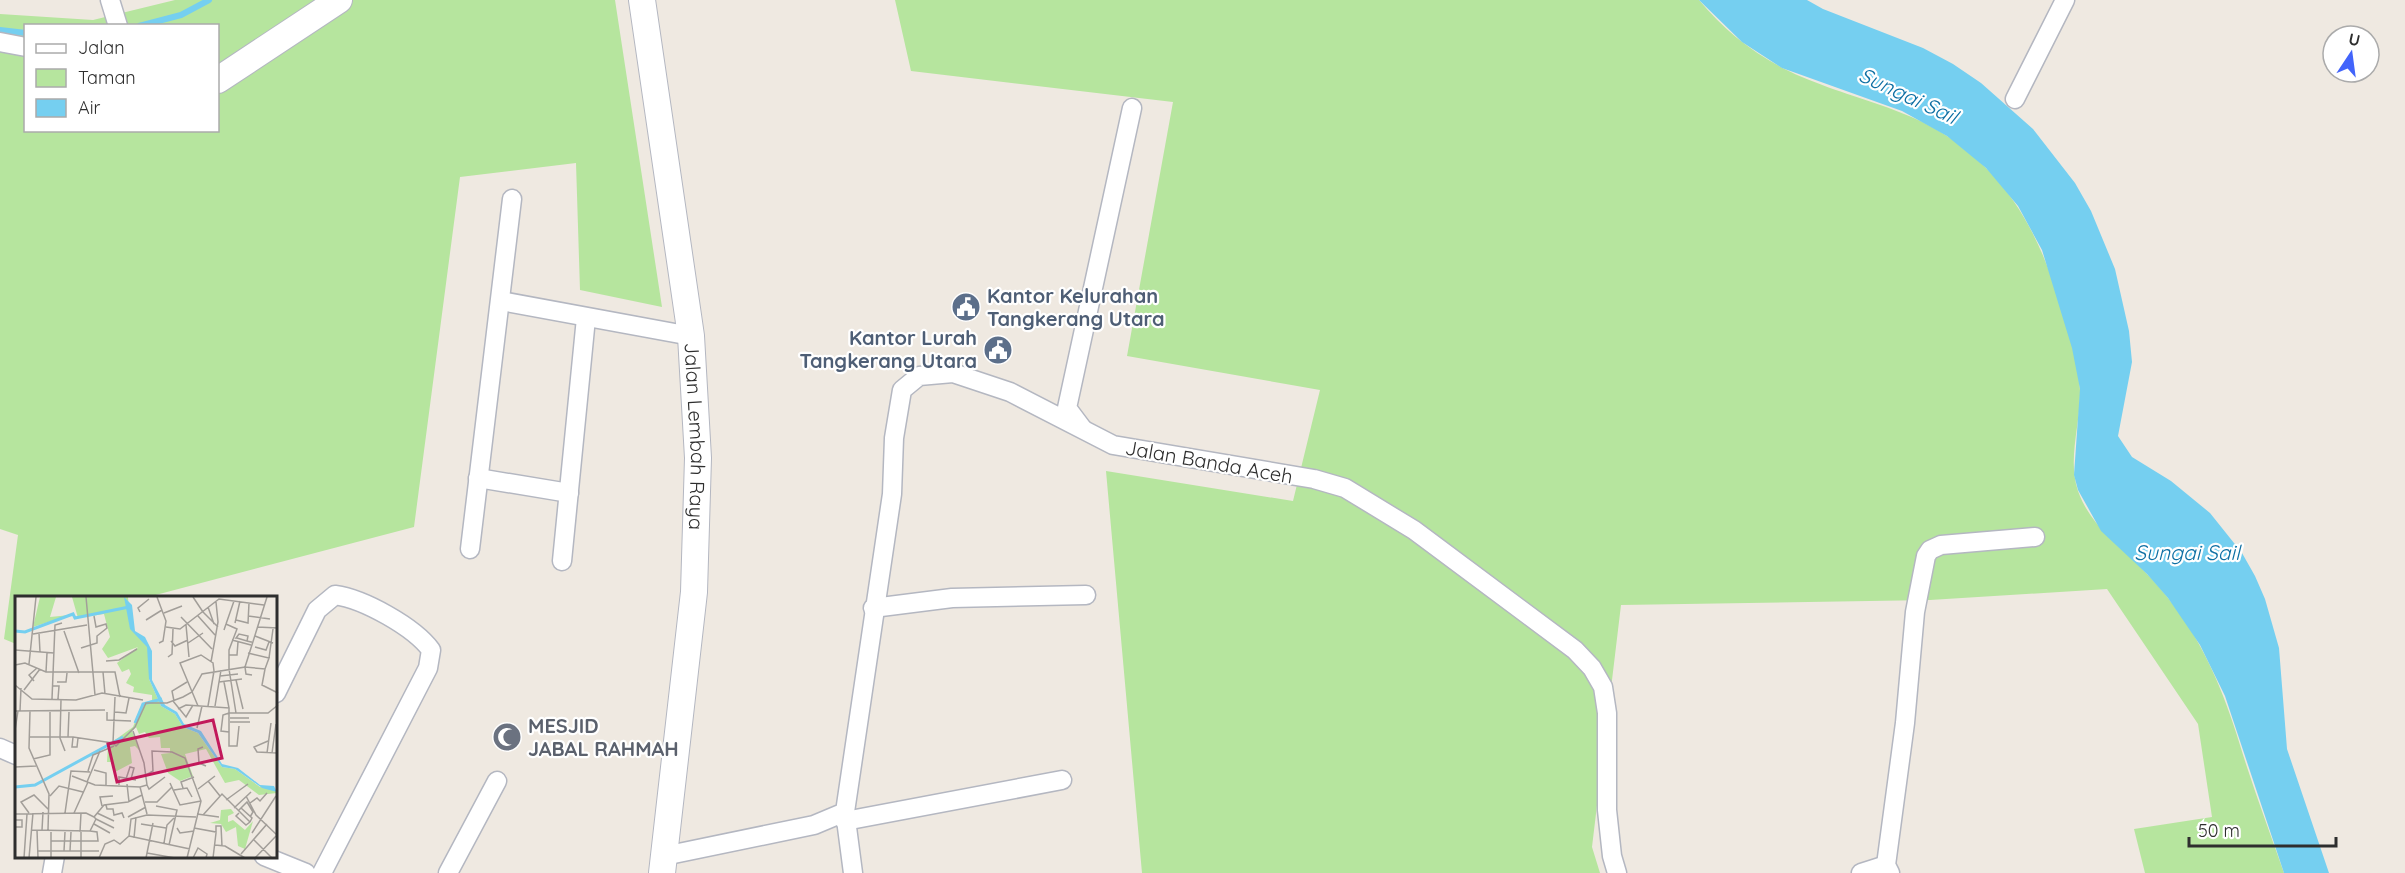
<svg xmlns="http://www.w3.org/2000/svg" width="2405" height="873" viewBox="0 0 2405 873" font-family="Quicksand,sans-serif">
<rect width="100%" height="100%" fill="#efe9e1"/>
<!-- green -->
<g fill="#b6e59e" fill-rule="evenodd">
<path d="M175 0H615L662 307 580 290 576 163 460 177 414 527 148 597H16V644L4 639 18 535 0 529V14L93 20ZM26 26H218V130H26Z"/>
<path d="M895 0H1699C1726 33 1763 61 1802 77 1873 107 1930 110 1987 169 2030 213 2050 266 2066 324 2072 345 2079 368 2080 390 2081 423 2067 459 2078 491 2089 522 2112 539 2134 561 2153 579 2170 599 2185 621 2214 665 2230 711 2245 761 2257 798 2271 836 2284 873H2145L2134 829 2212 817 2198 724 2107 589 1930 600 1621 605 1592 847 1600 873H1142L1106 471 1293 501 1320 390 1127 356 1173 102 911 71Z"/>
</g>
<!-- water -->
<polygon fill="#75cff0" points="1699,0 1807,0 1823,9 1923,48 1953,64 1981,83 2033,129 2075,183 2091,211 2115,269 2129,331 2132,362 2118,436 2132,457 2171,481 2210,513 2242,553 2255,576 2265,599 2279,648 2287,749 2329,873 2284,873 2225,696 2200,645 2168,598 2147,574 2101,531 2078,490 2074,475 2080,389 2072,348 2042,250 2018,206 1986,168 1947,136 1902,111 1782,68 1742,42"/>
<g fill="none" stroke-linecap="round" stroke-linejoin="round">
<!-- stream -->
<g stroke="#75cff0" stroke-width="6">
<polyline points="139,26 181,15 209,0"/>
<polyline points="0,30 26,33"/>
</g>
<!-- street casing -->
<g stroke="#b4b7c1" stroke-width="21">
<g id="street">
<polyline points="110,0 118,26"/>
<polyline points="0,42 26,47"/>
<polyline points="2015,99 2065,0"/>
<polyline points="501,301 691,336"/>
<polyline points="1082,428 1067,408 1132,108"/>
<polyline points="478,478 569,493"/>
<polyline points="470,549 512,199"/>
<polyline points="562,561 586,318"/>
<polyline points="873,608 952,598 1086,595"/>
<path d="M276 693 317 610 335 595C364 599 414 627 431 650L428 668 322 873"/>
<polyline points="0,748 16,755"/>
<polyline points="845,812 853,873"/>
<polyline points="845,821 1062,780"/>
<polyline points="264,856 306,873"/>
<polyline points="664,856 814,825 845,812 892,494 894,438 902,390 919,376 953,373 1010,392 1113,445 1314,479 1345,488 1414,530 1575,650 1592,668 1603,687 1607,713 1607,810 1612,856 1617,873"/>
<polyline points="52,873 55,856"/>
<polyline points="448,873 497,781"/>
<polyline points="1861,873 1886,865"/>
<polyline points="1890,873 1886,865 1905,723 1915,612 1926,556 1930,550 1941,545 2035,537"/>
</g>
</g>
<!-- secondary casing -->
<g stroke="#b4b7c1" stroke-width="28">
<g id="secondary">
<path id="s1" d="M642 0 691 336 698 458 694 592 662 873"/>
<polyline points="218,80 339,0"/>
</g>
</g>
<!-- street -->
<use href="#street" stroke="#fff" stroke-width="18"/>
<!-- secondary -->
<use href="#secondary" stroke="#fff" stroke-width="26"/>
</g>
<!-- icons -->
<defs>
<g id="civic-disc" transform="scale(1.5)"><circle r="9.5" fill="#5c6f8a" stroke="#fff"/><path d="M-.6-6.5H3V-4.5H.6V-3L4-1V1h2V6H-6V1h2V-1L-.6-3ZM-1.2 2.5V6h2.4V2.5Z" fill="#fff"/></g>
<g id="mosque-disc" transform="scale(1.5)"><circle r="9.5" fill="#6b7280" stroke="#fff"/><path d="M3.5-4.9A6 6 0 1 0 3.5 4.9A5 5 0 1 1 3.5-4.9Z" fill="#fff"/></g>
</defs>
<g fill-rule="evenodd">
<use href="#civic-disc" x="966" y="307"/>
<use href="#civic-disc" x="998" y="350"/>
<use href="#mosque-disc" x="507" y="737"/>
</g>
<g text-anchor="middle" stroke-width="4.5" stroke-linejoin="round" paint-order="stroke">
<!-- service labels -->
<g font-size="20" font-weight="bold" fill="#4e5e75" stroke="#fff" text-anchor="start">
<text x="987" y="303">Kantor Kelurahan<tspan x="987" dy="23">Tangkerang Utara</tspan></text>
<text x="977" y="345" text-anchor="end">Kantor Lurah<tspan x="977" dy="23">Tangkerang Utara</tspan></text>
</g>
<!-- street labels -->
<g font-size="20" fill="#2e2e2e" stroke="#fff">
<text dy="7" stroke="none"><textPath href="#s1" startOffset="440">Jalan Lembah Raya</textPath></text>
<text transform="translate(1209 462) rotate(10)" y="7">Jalan Banda Aceh</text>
</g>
<!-- worship labels -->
<g font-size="20" font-weight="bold" fill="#5b616d" stroke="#fff" text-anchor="start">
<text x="528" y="733">MESJID<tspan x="528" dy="23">JABAL RAHMAH</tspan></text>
</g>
<!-- water labels -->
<g font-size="21" font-style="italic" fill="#0d6fa3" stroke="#fff">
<text transform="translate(1908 96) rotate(25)" y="7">Sungai Sail</text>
<text x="2187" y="560">Sungai Sail</text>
</g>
</g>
<!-- overview -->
<g transform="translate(15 596)">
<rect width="262" height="262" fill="#efe9e1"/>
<path d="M25 1H41L35 21 55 19 18 31ZM57 1H113L115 30 132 49 136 73 134 83 146 110 160 118 168 131 183 137 207 171 220 173 245 191 258 192 262 197 244 199 224 184 210 187 191 153 170 158 178 180 165 185 153 177 146 158 155 157V152H146L145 141 134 142 130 136 124 138 121 131 117 135 125 155 120 150 115 151 117 167 100 176 96 166H92L93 149 118 131 127 108 137 104V99L118 96 119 91 111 87 116 78 114 73 107 76 102 67 123 51 93 62 87 53 95 41 89 18 63 22ZM216 213 219 217 213 220V226L218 224 230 234 238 225 230 253 223 250 221 231 211 236 206 228 195 227 205 224 206 214Z" fill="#b6e59e"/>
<path d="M109 1 117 9 120 35 130 41 137 55V84L150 109 162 116 169 128 186 135 207 168 223 172 245 189 259 190 262 196 247 192 220 173 207 171 183 137 168 131 160 118 146 110 134 83 132 51 115 33Z" fill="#75cff0"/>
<path fill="none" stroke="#75cff0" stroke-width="3" d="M0 35 10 36 58 18 60 22 114 11M120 127 128 108 147 103M0 191 20 189 108 141"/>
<path fill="none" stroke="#a29e99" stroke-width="1.5" d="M71 1 80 99M142 1 151 25 148 45 144 47M178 1 188 16M193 11 199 28M125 16 123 12 134 3M188 16 203 31M149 17 167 10M183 20 200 39M233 20 255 23M166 21 197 53M131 24 147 14M221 24 233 27 234 7M220 27 225 5M211 28 219 5M171 29 174 61M151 31 165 33 204 3 249 9M242 31 263 32M209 34 211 28 222 33 214 54V73M49 35 64 77M24 37 25 56M18 38 72 29M240 40 258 47M217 44 236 49M156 45 160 50 173 44M232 45 233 40 224 38 221 42H222L232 45 236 46H237M173 47 188 37M240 51 251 54 254 46M66 52 82 47V40L92 32 91 28 81 31 79 20M0 54 39 57M233 57 254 62 250 73 230 71 231 78 237 79M214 59H222L223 46M153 61 157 58 158 33M254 62 258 33M91 65 104 64 122 53M196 66 203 26 201 6M14 68 21 1M0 69 10 67 31 76H100L105 101M214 73 221 117M250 73 247 89 263 97M31 76 32 57M88 76 90 98M205 80 223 78M221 84 228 113M19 85 14 79 22 72M42 86H51L52 77M204 86 227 83M0 89 17 103 61 104 87 97 128 104M37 90H44L43 103M9 94 25 73M100 101 98 147 101 150 120 131 131 107H152L168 101 177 96 187 78 230 71 252 1M37 103 40 29 47 27M46 104 45 142 50 155M158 105 171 121 178 109M159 105 157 95 172 86M183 110 165 67 186 59 198 67 199 75M193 110 199 75M200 110 206 74M214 112V117H253L263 109M163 113 171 109 214 112 209 86M0 115 90 114M5 115 6 92M15 115 14 152 34 198 33 234M92 116V124L116 125M100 116 111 117 114 102M214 117V150H222L224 130M214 117 208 119 206 135 214 136M215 122H234M215 126H235M182 132 187 110M0 134 3 115M118 135 129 167 132 189 125 191M15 141H58L98 147M53 141 54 116M58 141 57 151H62L63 142M253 145 239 151 242 156 263 157M188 151 183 153 184 167 191 170M252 157 256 127M257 157 261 128M18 163 35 159V116M0 171 21 170M79 174 91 177V189M73 175 78 159 99 150M131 179 138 175 137 155 157 156 170 162 186 205 172 262M57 180 80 189 125 191M111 183 115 171 119 172 116 183M193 185 205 200M72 186 85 155M155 187 165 209 186 205M112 188 114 206M104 189V181L121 184M132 189 134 193 150 181M125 191 132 218M168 192 166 186 179 181M183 193 200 180M159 194 172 192 177 201M35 200 44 190 68 196M231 200 241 219 262 239M211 204 233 188M130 206H142L157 191M235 207 242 202 245 205 252 197M91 209 92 213H98L99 219 107 217 109 222M87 210 85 201 98 200M141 210 162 214 154 249M219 212 236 196M226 212 237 222 235 226M223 215 232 206 238 216 235 221M14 217 6 206 19 199 33 213M50 217 56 175 75 176M59 217 73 186M82 217 99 225M224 217 221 220 231 229 235 226M0 218 71 217 79 221M182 218 204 221M188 219 207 198 235 226M79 221 89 209 113 206 127 199M113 221 131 211M81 223 99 232M0 224H7V231H0M79 228 95 237M126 228 151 232M162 232 165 237 179 235M179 232 201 236V230H206L207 250M17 234 75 235 81 223 79 221M22 234 23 262M27 234 28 216M65 236 66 217M237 237 261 200M114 240 175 253M119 242 121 221M239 244 257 262M36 245H83L82 236 75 235M149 247 152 229 159 222M200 249 210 250 230 262M23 255H84M49 255 50 236M55 255 56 236M132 257 160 262M226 258 252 228M9 262 12 218M14 262 18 217M36 262V236M66 262V236M84 262 90 248 99 244 105 248 114 240 116 223 132 219 181 221M131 262 138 227M178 262 183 252 192 258 191 262M198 262 201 237M240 262 262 239"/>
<path fill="#c2185b" fill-opacity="0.15" stroke="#c2185b" stroke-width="3" d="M198 124 207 162 102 186 93 148Z"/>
<rect width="262" height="262" fill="none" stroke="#2e2e2e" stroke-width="3"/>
</g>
<!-- legend -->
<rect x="24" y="24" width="195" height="108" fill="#ffffff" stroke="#ababab" stroke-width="1.5"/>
<rect x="36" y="44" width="30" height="9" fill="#ffffff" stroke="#ababab" stroke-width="1.5"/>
<text x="78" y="54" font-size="18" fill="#2e2e2e">Jalan</text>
<rect x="36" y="69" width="30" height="18" fill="#b6e59e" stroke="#ababab" stroke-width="1.5"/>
<text x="78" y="84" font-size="18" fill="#2e2e2e">Taman</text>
<rect x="36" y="99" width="30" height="18" fill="#75cff0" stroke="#ababab" stroke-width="1.5"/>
<text x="78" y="114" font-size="18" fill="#2e2e2e">Air</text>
<!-- north arrow -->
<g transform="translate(2351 54) rotate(13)"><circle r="28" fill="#ffffff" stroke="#ababab" stroke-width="1.5"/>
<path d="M0-4.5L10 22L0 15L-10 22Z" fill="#4264fb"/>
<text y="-9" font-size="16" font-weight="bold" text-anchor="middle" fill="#2e2e2e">U</text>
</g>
<!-- scale -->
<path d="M2189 837v9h147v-9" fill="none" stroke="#2e2e2e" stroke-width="3"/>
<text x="2198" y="837" font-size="18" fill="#2e2e2e" stroke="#ffffff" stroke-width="4.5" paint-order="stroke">50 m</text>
</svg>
